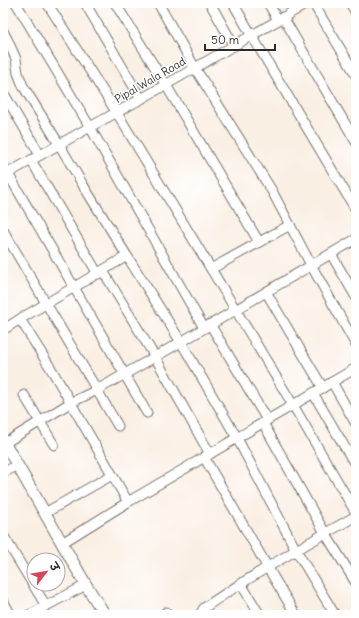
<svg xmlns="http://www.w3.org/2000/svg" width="359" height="618" viewBox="0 0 359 618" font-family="Delius,'Playpen Sans Deva',sans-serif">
<rect width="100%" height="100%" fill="#fff"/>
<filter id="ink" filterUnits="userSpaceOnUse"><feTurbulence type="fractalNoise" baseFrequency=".025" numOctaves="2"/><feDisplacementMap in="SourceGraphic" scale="8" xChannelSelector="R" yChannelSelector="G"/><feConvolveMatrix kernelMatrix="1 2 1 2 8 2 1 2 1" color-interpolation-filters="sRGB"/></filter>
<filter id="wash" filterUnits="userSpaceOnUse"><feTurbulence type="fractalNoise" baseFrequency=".012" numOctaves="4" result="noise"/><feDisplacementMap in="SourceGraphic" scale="16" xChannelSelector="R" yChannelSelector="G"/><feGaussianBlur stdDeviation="0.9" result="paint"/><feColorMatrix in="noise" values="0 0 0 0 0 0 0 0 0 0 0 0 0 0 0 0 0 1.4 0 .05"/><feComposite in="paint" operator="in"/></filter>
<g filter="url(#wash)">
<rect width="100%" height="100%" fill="#faefe3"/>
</g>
<g filter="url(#ink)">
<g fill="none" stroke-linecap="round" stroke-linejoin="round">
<!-- minor casing -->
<g stroke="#73706b" stroke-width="11">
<g id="minor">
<polyline points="16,3 90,127 119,178 204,328"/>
<polyline points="47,3 117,113 293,405 356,513"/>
<polyline points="85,3 141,99"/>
<polyline points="115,3 166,85 259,242"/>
<polyline points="158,3 195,68 272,191 311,265 356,345"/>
<polyline points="210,3 234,46"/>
<polyline points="233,3 252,36 356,210"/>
<polyline points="268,3 278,20"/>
<polyline points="313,3 356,75"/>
<polyline points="350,3 356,13"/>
<polyline points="283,17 356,142"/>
<polyline points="3,31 8,41 16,59 18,73 23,86 59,144 83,185 127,256"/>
<polyline points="3,92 40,155"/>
<polyline points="31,160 98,274"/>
<polyline points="3,165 147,413"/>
<polyline points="3,176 90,127 141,99 308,3"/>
<polyline points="3,230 118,426"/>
<polyline points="331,254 356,297"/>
<polyline points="211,269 290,225"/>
<polyline points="103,271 155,357 210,454"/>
<polyline points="266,292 323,388"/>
<polyline points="20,319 127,256 181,342 237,438 296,550 335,615"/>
<polyline points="210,324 267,420"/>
<polyline points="3,330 20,319 53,372 128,502"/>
<polyline points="332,382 356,424"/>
<polyline points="313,393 356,466"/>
<polyline points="24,395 54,445"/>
<polyline points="263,423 325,533 356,583"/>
<polyline points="5,443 70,403 97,390 181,342 356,239"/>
<polyline points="204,457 268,568 296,615"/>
<polyline points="3,473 17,465"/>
<polyline points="45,513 112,475"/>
<polyline points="3,535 46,606"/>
<polyline points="62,543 128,502 356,368"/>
<polyline points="241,584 260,615"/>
<polyline points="3,601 11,615"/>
<polyline points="166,612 167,615"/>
<polyline points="29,615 86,585"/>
<path d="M201 615 202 611 204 608C253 574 304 545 356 516"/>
</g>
</g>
<!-- tertiary casing -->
<g stroke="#73706b" stroke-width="13">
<polyline id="tertiary" points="3,440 86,585 105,615"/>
</g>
<!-- minor -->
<use href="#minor" stroke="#fff" stroke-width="9"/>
<!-- tertiary -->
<use href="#tertiary" stroke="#fff" stroke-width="11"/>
</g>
</g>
<g text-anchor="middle" stroke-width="3" stroke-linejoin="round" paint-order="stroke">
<!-- street labels -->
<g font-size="11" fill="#2b2b2b" stroke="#fff">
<text transform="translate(150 80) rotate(-30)" y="4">Pipal Wala Road</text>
</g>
</g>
<!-- margin -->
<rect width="359" height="618" fill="none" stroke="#fff" stroke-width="16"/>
<!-- north arrow -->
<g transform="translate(46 572) rotate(59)"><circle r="19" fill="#ffffff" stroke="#aaaaaa"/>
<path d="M0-3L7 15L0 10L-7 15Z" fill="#d1495b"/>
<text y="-6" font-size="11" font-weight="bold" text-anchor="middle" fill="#2b2b2b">उ</text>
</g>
<!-- scale -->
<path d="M205 44v6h70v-6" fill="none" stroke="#2b2b2b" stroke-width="2"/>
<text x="211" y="44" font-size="12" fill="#2b2b2b" stroke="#ffffff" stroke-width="3" paint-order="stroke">50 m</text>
</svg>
